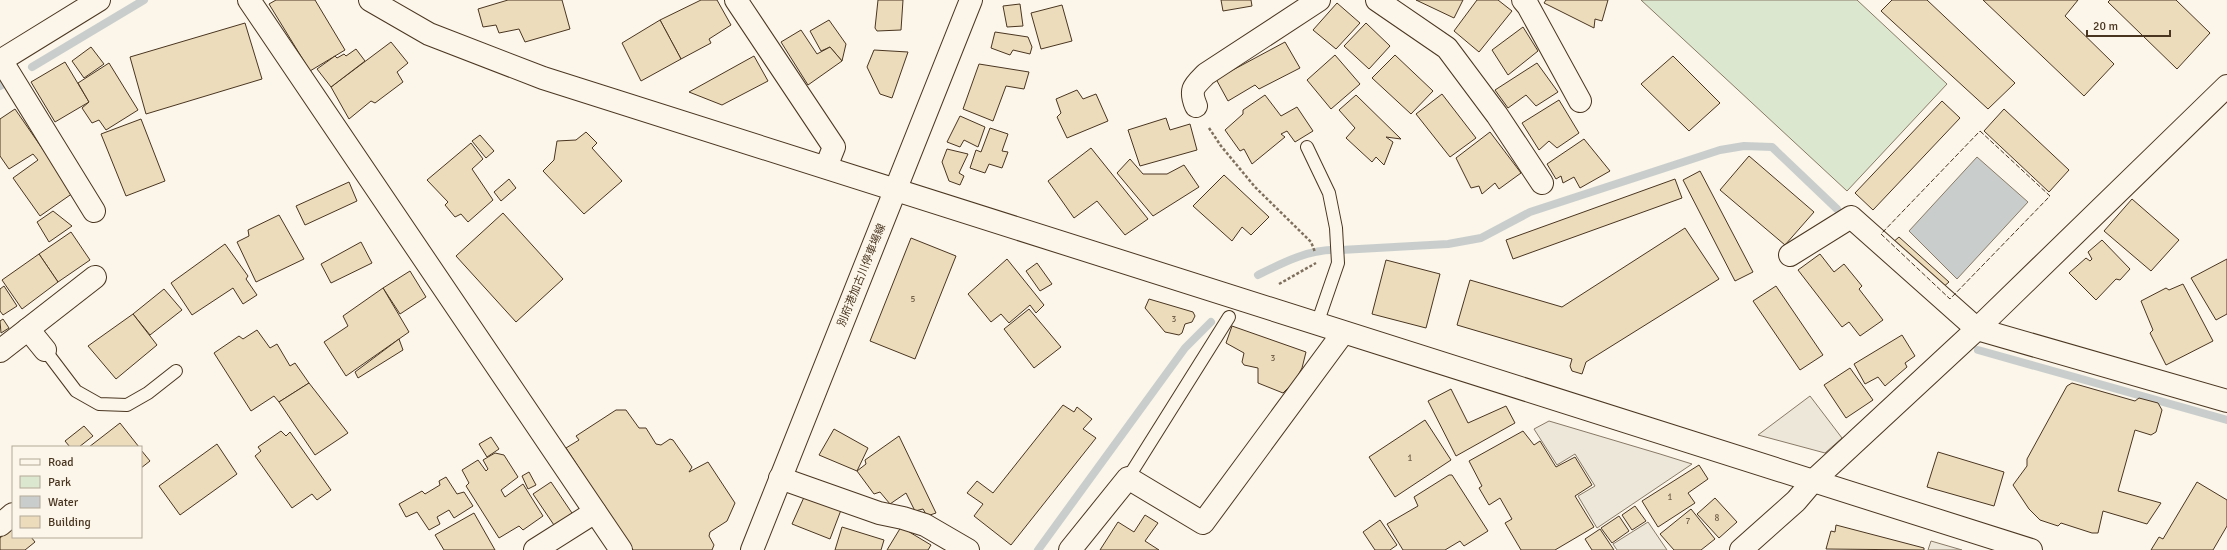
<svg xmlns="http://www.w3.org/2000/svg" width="2227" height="550" viewBox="0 0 2227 550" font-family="Signika,'Noto Sans JP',sans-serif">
<rect width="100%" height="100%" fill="#fbf6e9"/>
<!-- green -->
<polygon fill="#dce7d0" stroke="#887966" points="1641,0 1857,0 1947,84 1847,191"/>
<!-- parking -->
<g fill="#ede7d9" stroke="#887966">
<polygon points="1810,396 1842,438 1825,453 1758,435"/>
<polygon points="1549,421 1660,454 1692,464 1597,528 1578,496 1595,486 1575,454 1557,465 1534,429"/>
<polygon points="1648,522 1667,550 1617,550 1613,544"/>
<polygon points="1931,541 1962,550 1928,550"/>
</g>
<!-- water -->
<polygon fill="#c9cecd" stroke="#887966" points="1977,157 2028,202 1957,279 1909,231"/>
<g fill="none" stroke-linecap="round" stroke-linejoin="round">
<!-- stream -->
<g stroke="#c9cecd" stroke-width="8">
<polyline points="32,67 144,0"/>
<polyline points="0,86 2,85"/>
<path d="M1258 275C1284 262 1311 248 1341 250L1448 244 1481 238 1530 212 1720 150 1744 146 1772 147 1837 209"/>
<polyline points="1978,350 2227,420"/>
<polyline points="1038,550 1185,348 1211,322"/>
</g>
</g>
<!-- building -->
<g fill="#ecdcbc" stroke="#4a3520">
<polygon points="276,0 315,0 345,50 310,71 269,4"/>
<polygon points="508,0 562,0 570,29 525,42 519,29 499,33 496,25 483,27 478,9"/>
<polygon points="701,0 717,0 731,25 709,39 711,43 681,59 660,20"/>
<polygon points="878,0 903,0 901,30 877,31 875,28"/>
<polygon points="1221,0 1251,0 1252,6 1223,11"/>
<polygon points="1416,0 1463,0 1454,18"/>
<polygon points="1477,0 1498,0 1512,11 1479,52 1454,31"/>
<polygon points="1546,0 1608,0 1602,21 1595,19 1594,28 1544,3"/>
<polygon points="1892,0 1927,0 2015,83 1988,109 1881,11"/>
<polygon points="1983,0 2078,0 2065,16 2114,64 2084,96"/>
<polygon points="2110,0 2176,0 2210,33 2177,69 2108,2"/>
<polygon points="1337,3 1360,23 1336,49 1313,30"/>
<polygon points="1020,4 1023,26 1007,27 1003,6"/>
<polygon points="1062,5 1072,41 1041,49 1031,13"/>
<polygon points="660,20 681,59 641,81 622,43"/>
<polygon points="829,20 846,44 842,61 830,47 821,51 810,31"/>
<polygon points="245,23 262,79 146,114 130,57"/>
<polygon points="1366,23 1390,46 1369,69 1344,46"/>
<polygon points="1523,27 1538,51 1508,75 1492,50"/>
<polygon points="801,30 817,54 830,47 842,61 808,85 781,42"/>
<polygon points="995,32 1028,37 1032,47 1030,54 1013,50 1010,55 991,48"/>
<polygon points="391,42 408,63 397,72 403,82 375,103 371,101 349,119 331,87"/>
<polygon points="1285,42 1300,68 1259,89 1255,85 1228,101 1216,79"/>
<polygon points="91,47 104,64 84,78 72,61"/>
<polygon points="356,49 365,61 331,87 317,69 335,56 337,58 344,54 346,56"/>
<polygon points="874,50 908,52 892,98 880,94 867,67"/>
<polygon points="1335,55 1360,84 1331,109 1307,80"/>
<polygon points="1395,55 1433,91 1411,114 1372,78"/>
<polygon points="754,56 768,81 722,105 689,92"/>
<polygon points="1673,56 1720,103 1689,131 1641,84"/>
<polygon points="65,62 89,102 55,122 31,82"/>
<polygon points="109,63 138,110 106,130 99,120 92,123 82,108 89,102 78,83"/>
<polygon points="1537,63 1558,92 1536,106 1526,95 1508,108 1495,90"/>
<polygon points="979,64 1029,72 1024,89 1006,86 993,121 963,109"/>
<polygon points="1077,90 1083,99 1096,94 1108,121 1067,138 1057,117 1061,113 1056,99"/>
<polygon points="1442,94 1476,138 1450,157 1416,114"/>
<polygon points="1265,95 1281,116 1297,107 1313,131 1295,142 1287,131 1281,134 1285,137 1252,164 1244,149 1240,151 1225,130 1243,114 1243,110"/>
<polygon points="1356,95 1401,139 1386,137 1393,142 1384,165 1376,157 1372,162 1346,138 1355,128 1339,110"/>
<polygon points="1559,100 1579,133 1557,148 1549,141 1539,150 1522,123"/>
<polygon points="1942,101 1960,118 1873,210 1855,193"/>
<polygon points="15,109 73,193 40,216 13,178 38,160 33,154 9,169 0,156 0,119"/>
<polygon points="2004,109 2069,170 2049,192 1984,131"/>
<polygon points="960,116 985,127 978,147 964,140 960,147 947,142"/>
<polygon points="1166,118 1170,130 1190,124 1197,150 1140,166 1128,130"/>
<polygon points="141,119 165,181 126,196 101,134"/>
<polygon points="990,128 1008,134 1002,151 1008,152 1002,168 989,164 985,173 970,168 976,150 981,152"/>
<polygon points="586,132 597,143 592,148 622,181 584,214 543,171 554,160 557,141 576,140"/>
<polygon points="1490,132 1521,173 1499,189 1495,183 1482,194 1479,186 1471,188 1456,158"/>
<polygon points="480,135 494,151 486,158 472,141"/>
<polygon points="1584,139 1610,171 1580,188 1574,177 1563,183 1561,176 1556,179 1547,164"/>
<polygon points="471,143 483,159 472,169 493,200 468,222 461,214 455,217 445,205 448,202 427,180"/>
<polygon points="1091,148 1148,219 1125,235 1097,201 1074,218 1048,181"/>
<polygon points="947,149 968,154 959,173 964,176 960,185 949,181 942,162"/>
<polygon points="1749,156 1814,212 1785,245 1720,190"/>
<polygon points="1130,159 1143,174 1167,174 1184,165 1199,187 1153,216 1117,173"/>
<polygon points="1700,171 1753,272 1735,281 1683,180"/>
<polygon points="1224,175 1269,217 1251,235 1242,227 1232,241 1193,206"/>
<polygon points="509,179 516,188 501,201 494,192"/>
<polygon points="1675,179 1682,198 1513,259 1506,240"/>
<polygon points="349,182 357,201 305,225 296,206"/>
<polygon points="2132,199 2179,240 2151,271 2104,231"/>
<polygon points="53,211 72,226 49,242 37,222"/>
<polygon points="503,213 563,279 516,322 456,256"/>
<polygon points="279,215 304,259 256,282 237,242 249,236 248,230"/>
<polygon points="1685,228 1719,279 1586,362 1582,374 1572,371 1570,366 1572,359 1457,325 1470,280 1562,307"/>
<polygon points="71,232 90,260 58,282 39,254"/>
<polygon points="1899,237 1949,282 1942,288 1892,243"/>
<polygon points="911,238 956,256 915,359 870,341"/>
<polygon points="2102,240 2130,269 2120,280 2116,279 2096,300 2069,273 2086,258 2090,261 2092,259 2088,252"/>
<polygon points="361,242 372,263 331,283 321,264"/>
<polygon points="225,244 248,276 246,279 257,295 243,304 233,288 192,315 171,283"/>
<polygon points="39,254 58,282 22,309 2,280"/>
<polygon points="1820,254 1834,272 1844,264 1862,286 1859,289 1883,320 1860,336 1849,322 1842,327 1798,270"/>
<polygon points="1007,259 1044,305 1036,313 1030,305 1009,323 1001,314 991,322 968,294"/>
<polygon points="2227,259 2227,314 2216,320 2191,278"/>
<polygon points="1386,260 1440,274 1426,328 1372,314"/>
<polygon points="1037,263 1052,284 1040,291 1026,271"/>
<polygon points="410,271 426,297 400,314 383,288"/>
<polygon points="2183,284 2213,341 2166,365 2150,333 2153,330 2141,301 2166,288 2169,290"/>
<polygon points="4,286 17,306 3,315 0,311 0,289"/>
<polygon points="1776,286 1823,355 1800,370 1753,301"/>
<polygon points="383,288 409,332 346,376 324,342 348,326 343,316"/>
<polygon points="164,289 182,310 150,335 133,314"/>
<polygon points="1149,299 1193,312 1195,316 1192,322 1185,324 1182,333 1179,335 1165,332 1145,308"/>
<polygon points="1029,309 1061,347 1034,368 1004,329"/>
<polygon points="133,314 157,345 116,379 88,346"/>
<polygon points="3,319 9,328 1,333 0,321"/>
<polygon points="1232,326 1306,352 1302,368 1295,381 1283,393 1258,383 1258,368 1244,365 1242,362 1244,353 1226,343"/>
<polygon points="257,330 270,348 277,344 290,366 295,363 309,383 279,402 274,396 251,411 214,353 239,336 243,339"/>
<polygon points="1902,335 1915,356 1905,363 1907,367 1885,386 1878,377 1865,384 1854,364"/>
<polygon points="399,339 403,350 358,378 355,372"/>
<polygon points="1850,368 1873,400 1846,418 1824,385"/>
<polygon points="309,383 348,433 315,455 279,402"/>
<polygon points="2072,383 2135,401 2139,398 2158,403 2162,410 2156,432 2151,435 2135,430 2118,491 2161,503 2147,524 2103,511 2098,533 2092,533 2061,523 2058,526 2040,520 2029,509 2013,485 2027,466 2027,459 2067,386"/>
<polygon points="1451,389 1468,423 1506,406 1515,423 1456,456 1428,401"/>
<polygon points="1063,405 1074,412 1077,407 1092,419 1083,429 1096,438 1011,545 974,516 983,504 967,493 977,481 993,493"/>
<polygon points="616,410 626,410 639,428 646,428 656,444 661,445 670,439 673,440 692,467 689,472 708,462 735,503 727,521 710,532 709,536 714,545 712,550 633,550 566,448 579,440 576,436"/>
<polygon points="1425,420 1451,460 1395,497 1369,457"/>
<polygon points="120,423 139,447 89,447"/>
<polygon points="84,426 93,436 79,447 70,447 65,441"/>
<polygon points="834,429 868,448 857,471 819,455"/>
<polygon points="281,431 286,436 290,432 331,490 317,500 312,494 292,508 255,456 261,451 258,447"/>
<polygon points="1523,431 1534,445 1540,441 1556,467 1575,457 1592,485 1575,496 1594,527 1555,550 1521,550 1505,523 1512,519 1500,498 1489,505 1479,488 1482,486 1469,461"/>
<polygon points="899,436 936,513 927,516 923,509 915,511 906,493 890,504 880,492 874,494 857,471 866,464 865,460"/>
<polygon points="491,437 499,449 487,457 479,444"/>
<polygon points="217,444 237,474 180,515 159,486"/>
<polygon points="141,450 150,461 141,468"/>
<polygon points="1938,452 2004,472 1994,506 1927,487"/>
<polygon points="495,453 504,455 518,477 501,490 505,497 523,484 543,516 523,530 519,526 499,538 466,486 469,483 462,470 478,460 486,471 488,469 483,460"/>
<polygon points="1699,465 1708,479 1688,493 1695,503 1658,527 1642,501"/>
<polygon points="529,472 536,485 528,489 522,476"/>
<polygon points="1449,475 1452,475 1488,531 1464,546 1460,541 1445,550 1403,550 1387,524 1418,506 1414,497"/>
<polygon points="446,477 457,494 464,492 473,506 454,518 449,510 437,517 440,524 429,530 417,512 406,517 399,504 422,491 425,494 440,485 439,481"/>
<polygon points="551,482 574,516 556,528 533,494"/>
<polygon points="2197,482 2227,500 2227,526 2213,550 2151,550 2159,537 2163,539"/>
<polygon points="805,495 841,510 830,539 792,524"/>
<polygon points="1715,498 1737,522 1719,538 1697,514"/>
<polygon points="1635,506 1646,521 1632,530 1622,515"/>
<polygon points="1691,509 1715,539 1701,550 1674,550 1660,534"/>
<polygon points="474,513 495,550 444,550 435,535"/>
<polygon points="1145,515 1158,523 1145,541 1159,550 1100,550 1118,522 1134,532"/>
<polygon points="1619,516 1629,531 1612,543 1601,528"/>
<polygon points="1380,520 1397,545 1390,550 1375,550 1363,532"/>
<polygon points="1836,525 1924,548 1924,550 1826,549 1831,531 1835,532"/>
<polygon points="13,527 13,537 31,537 35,542 25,550 0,550 0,538"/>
<polygon points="842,527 884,540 881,550 835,550"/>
<polygon points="901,527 931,545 928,550 887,550"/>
<polygon points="1600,529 1614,550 1592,550 1585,539"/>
</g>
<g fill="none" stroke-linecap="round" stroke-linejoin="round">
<!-- service casing -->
<g stroke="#4a3520" stroke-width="14">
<g id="service">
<polyline points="1307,147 1329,193 1336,228 1338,263 1317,324"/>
<polyline points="45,350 76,391 99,404 127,405 148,393 176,371"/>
<polyline points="1128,478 1229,317"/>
</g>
</g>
<!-- minor casing -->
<g stroke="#4a3520" stroke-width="24">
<g id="minor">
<polyline points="249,0 621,550"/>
<polyline points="736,0 834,147 826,167"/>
<polyline points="1377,0 1447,48 1497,115 1542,183"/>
<polyline points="1523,0 1528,6 1580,101"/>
<polyline points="1,60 94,211"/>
<polyline points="0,61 99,0"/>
<path d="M1196 106C1189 89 1194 86 1206 74L1319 0"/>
<polyline points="1790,255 1851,217 1977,329 2227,401"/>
<polyline points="28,329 45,350"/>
<polyline points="0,351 95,277"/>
<polyline points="780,478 879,513 903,518 925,525 968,550"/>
<polyline points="0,525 13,514"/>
<polyline points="535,550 595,512"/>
<polyline points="1070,550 1128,478 1203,523 1343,333"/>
<polyline points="1741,550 1796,501 1813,481 1977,329 2227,86"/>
</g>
</g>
<!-- tertiary casing -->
<g stroke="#4a3520" stroke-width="24">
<polyline id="tertiary" points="370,0 429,34 543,78 2031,550"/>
</g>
<!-- secondary casing -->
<g stroke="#4a3520" stroke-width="24">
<polyline id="secondary" points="752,550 971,0"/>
</g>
<!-- path -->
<g stroke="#7f6f5c" stroke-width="2.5" stroke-dasharray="3 2" stroke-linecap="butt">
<polyline points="1209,128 1221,146 1255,187 1311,242 1315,252"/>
<polyline points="1279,284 1316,263"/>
</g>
<!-- service -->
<use href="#service" stroke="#fbf6e9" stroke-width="12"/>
<!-- minor -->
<use href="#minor" stroke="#fbf6e9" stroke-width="22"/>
<!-- tertiary -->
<use href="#tertiary" stroke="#fbf6e9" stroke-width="22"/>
<!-- secondary -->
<use href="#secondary" stroke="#fbf6e9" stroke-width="22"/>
<!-- fence -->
<polygon stroke="#4a3520" stroke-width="1" stroke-dasharray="5 2" stroke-linecap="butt" points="1980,131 2050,196 1950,299 1881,234"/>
</g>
<g text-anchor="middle" stroke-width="3" stroke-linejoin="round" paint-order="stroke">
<!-- number labels -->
<g font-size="9" fill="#725f47">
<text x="913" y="302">5</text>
<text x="1174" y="322">3</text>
<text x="1273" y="361">3</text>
<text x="1410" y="461">1</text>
<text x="1670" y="500">1</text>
<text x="1717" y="521">8</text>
<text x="1688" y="524">7</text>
</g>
<!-- street labels -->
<g font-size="11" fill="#4a3520" stroke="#fbf6e9">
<text transform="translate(861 275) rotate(-68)" y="4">別府港加古川停車場線</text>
</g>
</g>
<!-- legend -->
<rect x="12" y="446" width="130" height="92" fill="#fbf6e9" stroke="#b4a999"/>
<rect x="20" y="459" width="20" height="6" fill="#fbf6e9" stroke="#b4a999"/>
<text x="48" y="466" font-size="12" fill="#4a3520">Road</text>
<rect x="20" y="476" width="20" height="12" fill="#dce7d0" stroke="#b4a999"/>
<text x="48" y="486" font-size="12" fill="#4a3520">Park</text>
<rect x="20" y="496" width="20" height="12" fill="#c9cecd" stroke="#b4a999"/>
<text x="48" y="506" font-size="12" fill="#4a3520">Water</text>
<rect x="20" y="516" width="20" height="12" fill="#ecdcbc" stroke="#b4a999"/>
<text x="48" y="526" font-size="12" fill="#4a3520">Building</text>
<!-- scale -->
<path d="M2087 30v6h83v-6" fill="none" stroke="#4a3520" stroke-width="2"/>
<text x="2093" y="30" font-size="12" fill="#4a3520" stroke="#fbf6e9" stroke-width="3" paint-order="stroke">20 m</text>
</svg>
